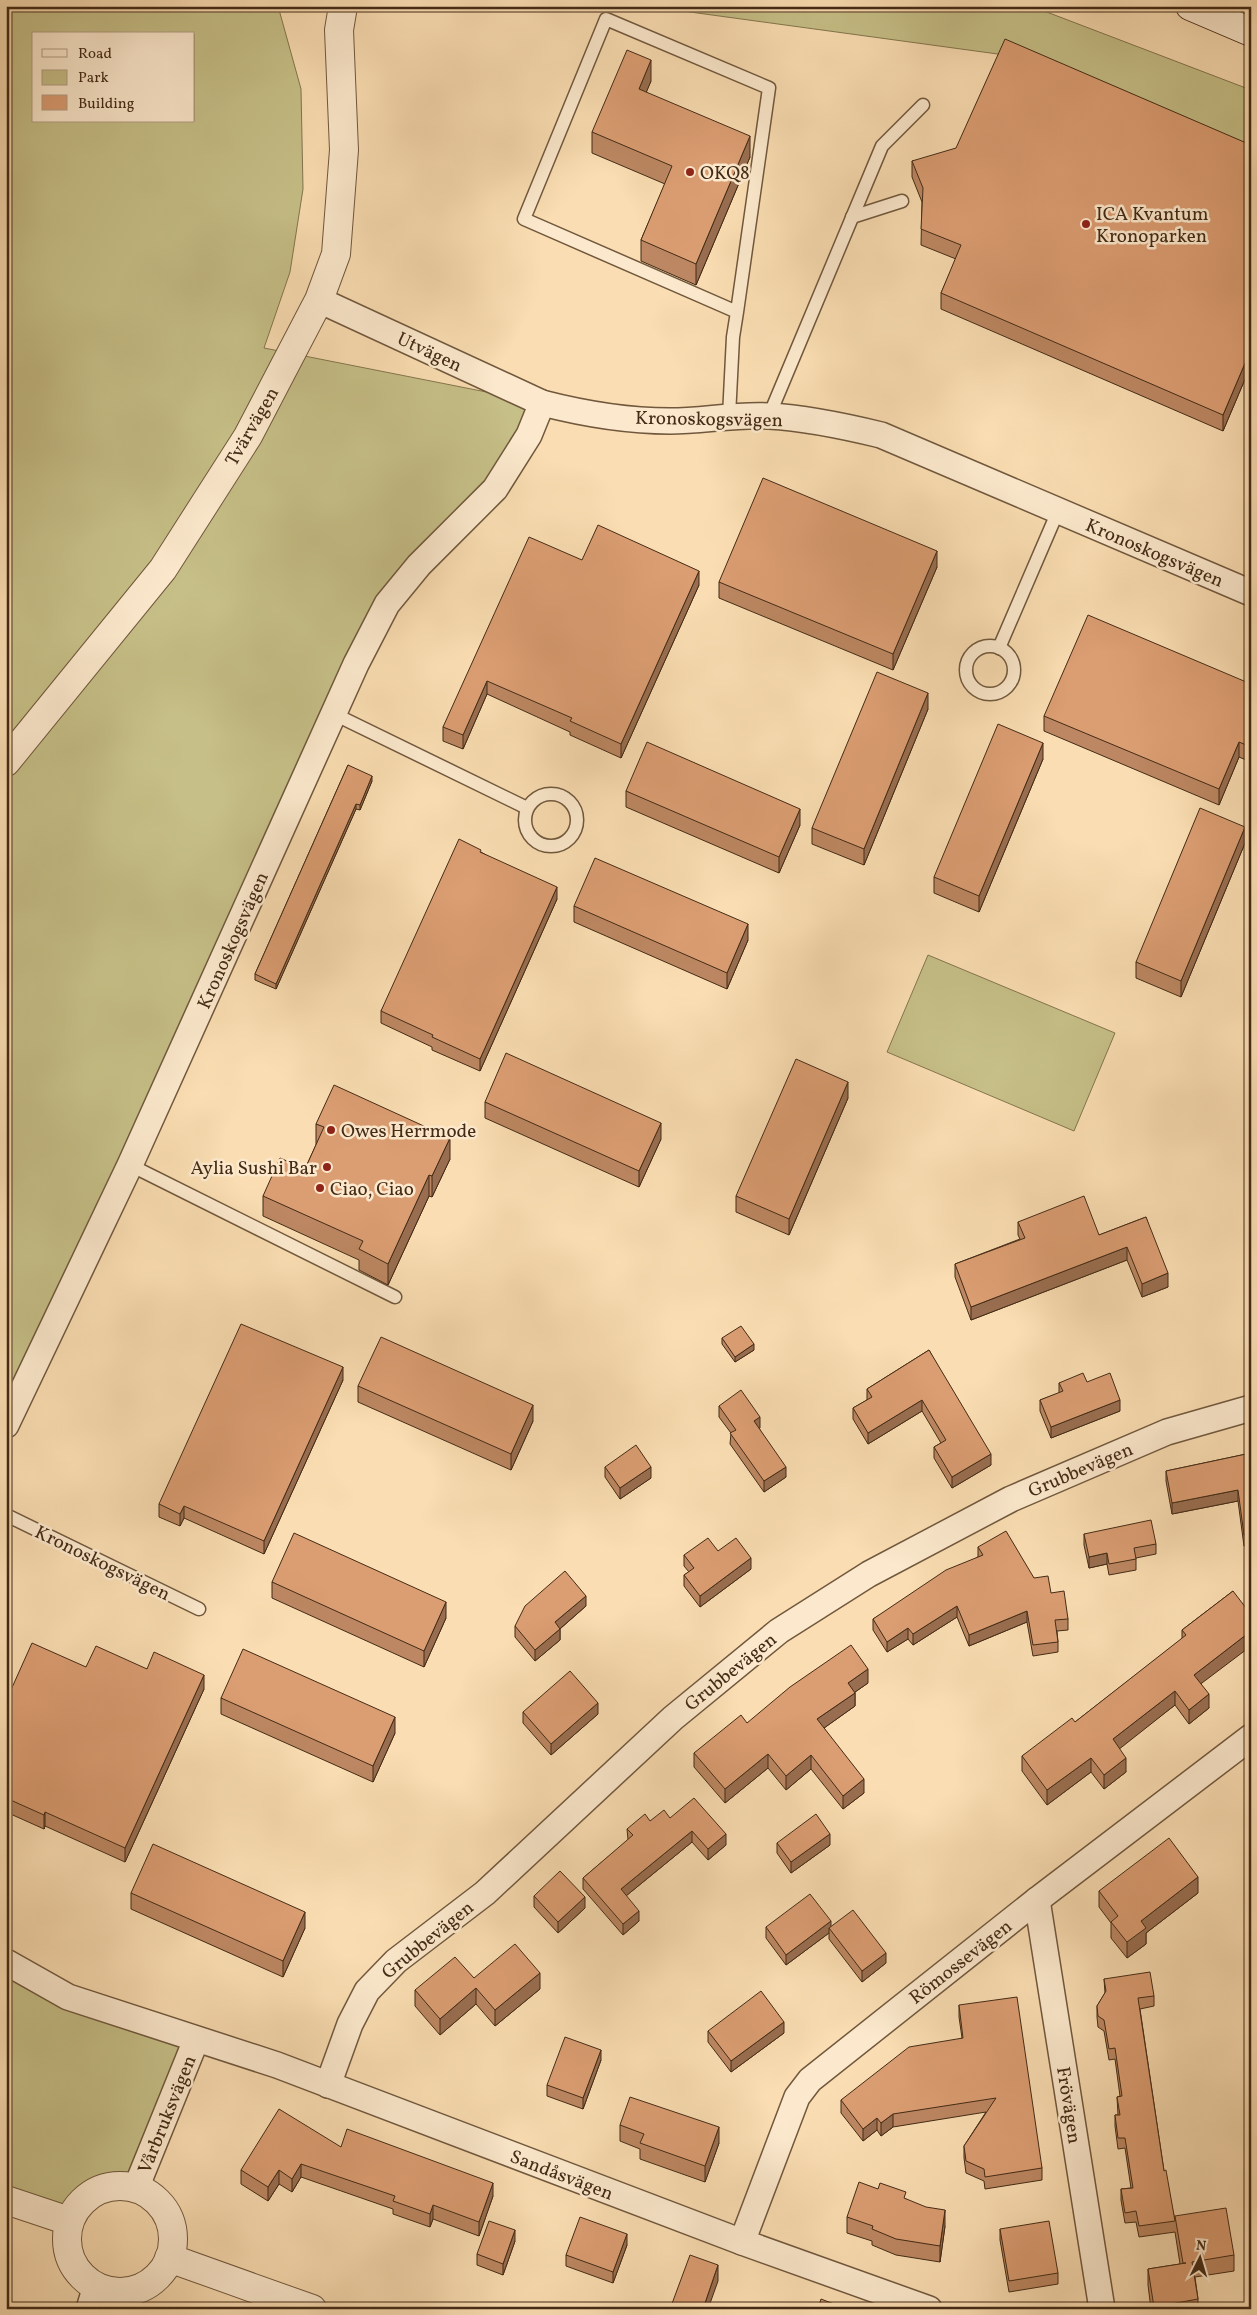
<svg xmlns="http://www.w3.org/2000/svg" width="1257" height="2315" viewBox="0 0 1257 2315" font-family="Vollkorn,serif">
<rect width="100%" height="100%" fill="#faddb2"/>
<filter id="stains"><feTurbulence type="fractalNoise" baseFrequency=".004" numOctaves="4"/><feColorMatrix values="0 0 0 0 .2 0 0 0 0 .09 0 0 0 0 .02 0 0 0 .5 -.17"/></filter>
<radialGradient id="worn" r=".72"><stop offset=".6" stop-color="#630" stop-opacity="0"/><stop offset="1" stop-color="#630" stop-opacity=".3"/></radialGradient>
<!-- green -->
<g fill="#c6bf87" stroke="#84754e" fill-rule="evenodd">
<path d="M6 6H278L301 89 303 189 290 272 264 348 542 403 529 435 387 604 6 1425ZM34 34H194V121H34Z"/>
<polygon points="646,6 1031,6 1251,90 1251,161 1005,55"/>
<polygon points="928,955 1115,1033 1074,1131 887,1052"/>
<path d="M6 1962 196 2040 136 2188C102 2184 86 2191 69 2221L6 2200Z"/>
</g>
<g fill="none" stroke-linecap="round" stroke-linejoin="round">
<!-- service casing -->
<g stroke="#71583d" stroke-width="15">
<g id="service">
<polyline points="852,217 902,201"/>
<polyline points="729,416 733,337 737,312 769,88 606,19 524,219 737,312"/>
<polyline points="769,416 882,146 923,105"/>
<circle cx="990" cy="670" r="24"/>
<polyline points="999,648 1058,511"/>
<polyline points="334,714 527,808"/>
<circle cx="551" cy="820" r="26"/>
<polyline points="130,1165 395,1297"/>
<polyline points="6,1515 199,1609"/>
</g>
</g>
<!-- minor casing -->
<g stroke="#71583d" stroke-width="28">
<g id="minor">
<path d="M319 300 542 403C581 413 629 421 670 421 703 421 735 414 769 416 807 418 844 426 881 435L1251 593"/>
<polyline points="6,1425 130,1165 356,664 387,604 419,565 495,489 529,435 542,403"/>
<polyline points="1037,1900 1102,2309"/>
<polyline points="6,1962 68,1997 277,2065 742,2242 929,2309"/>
<polyline points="328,2085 350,2024 367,1991 396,1961 485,1893 673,1718 779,1631 869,1574 1011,1499 1167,1432 1251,1408"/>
<polyline points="136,2188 196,2040"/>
<polyline points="742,2242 797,2097 810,2080 1037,1900 1251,1737"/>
<polyline points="89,2309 96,2286"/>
</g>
</g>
<!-- tertiary casing -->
<g stroke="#71583d" stroke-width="30">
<g id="tertiary">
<polyline points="6,762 163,569 248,436 319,300 336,254 344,150 339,30 343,6"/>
<circle cx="120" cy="2239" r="53"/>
<polyline points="6,2200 69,2221"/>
<polyline points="169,2258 312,2309"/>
</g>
</g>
<!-- secondary casing -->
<g stroke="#432b16" stroke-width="30">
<polyline id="secondary" points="1190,6 1251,32"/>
</g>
<!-- service -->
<use href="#service" stroke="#fce9cd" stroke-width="12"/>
<!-- minor -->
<use href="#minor" stroke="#fce9cd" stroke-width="25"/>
<!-- tertiary -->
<use href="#tertiary" stroke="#fce9cd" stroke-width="28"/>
<!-- secondary -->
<use href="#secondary" stroke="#fce9cd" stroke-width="28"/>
</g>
<!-- wall -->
<g fill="#bc8762" stroke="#432b16">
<polygon points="651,81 646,92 750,157 696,285 641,261 641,240 665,184 592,153 592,132"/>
<polygon points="1251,145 1251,365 1223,431 941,309 941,293 956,259 921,245 922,202 912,177 912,161"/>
<polygon points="582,560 699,585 621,758 570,735 570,732 487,694 463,749 443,741 443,727"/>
<polygon points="937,567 893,670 719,598 719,582"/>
<polygon points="1251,684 1251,762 1239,757 1219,805 1044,731 1044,716"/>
<polygon points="928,709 864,865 812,844 812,828"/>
<polygon points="1043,759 979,912 934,893 934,877"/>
<polygon points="348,765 372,781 360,810 356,809 276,989 255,980 255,974"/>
<polygon points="626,791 800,825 779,873 626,807"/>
<polygon points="1245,843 1181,997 1136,978 1136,962"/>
<polygon points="481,852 557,899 480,1071 432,1050 432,1047 381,1023 381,1011"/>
<polygon points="574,906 748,940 727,989 574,922"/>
<polygon points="848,1098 789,1235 736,1212 736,1196"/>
<polygon points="485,1102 661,1139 639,1187 485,1118"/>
<polygon points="316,1124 450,1159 432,1197 429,1196 388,1285 359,1270 359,1260 263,1216 263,1196 305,1169 316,1145"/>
<polygon points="1146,1217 1168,1287 1142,1297 1127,1260 971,1320 955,1277 955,1264 1020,1239 1018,1235 1018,1222 1099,1235"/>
<polygon points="722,1338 754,1350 735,1362 722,1344"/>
<polygon points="929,1350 991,1465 952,1488 934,1458 934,1447 941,1443 922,1411 868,1444 853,1419 853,1408 867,1400 867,1389"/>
<polygon points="343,1380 264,1554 184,1518 180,1526 159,1517 159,1504"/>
<polygon points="1087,1382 1120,1411 1051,1438 1040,1411 1040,1400 1059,1393 1059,1383"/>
<polygon points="358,1386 533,1421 511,1470 358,1402"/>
<polygon points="719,1406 760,1428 759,1428 786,1477 764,1492 730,1444 731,1433 719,1417"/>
<polygon points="1251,1453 1251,1545 1244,1546 1238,1501 1172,1514 1166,1481 1166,1471"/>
<polygon points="605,1467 651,1478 620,1499 605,1477"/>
<polygon points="1084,1534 1156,1544 1156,1554 1136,1558 1136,1570 1109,1575 1107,1564 1089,1568 1084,1545"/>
<polygon points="978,1547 1034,1578 1051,1593 1068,1619 1068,1630 1057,1631 1058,1642 1058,1652 1033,1656 1027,1622 969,1646 957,1617 913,1645 908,1639 887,1652 873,1630 873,1619 978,1557"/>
<polygon points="718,1551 751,1569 700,1607 684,1586 684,1575 689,1572 684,1566 684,1555"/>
<polygon points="272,1582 446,1618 424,1667 272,1598"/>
<polygon points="1233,1591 1201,1684 1209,1708 1189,1724 1175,1705 1119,1748 1126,1772 1104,1789 1091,1772 1047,1805 1022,1771 1022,1756 1075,1722 1182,1639 1182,1630"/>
<polygon points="586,1606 560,1629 560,1640 535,1661 515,1637 515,1626"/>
<polygon points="86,1667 147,1669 204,1689 125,1862 45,1826 44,1829 6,1812 6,1701"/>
<polygon points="868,1683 855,1692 855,1706 824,1728 864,1793 843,1809 811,1769 786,1790 768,1768 725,1803 694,1767 694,1753 747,1723"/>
<polygon points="221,1698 395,1733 373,1782 221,1714"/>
<polygon points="523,1712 598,1714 551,1755 523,1723"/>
<polygon points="670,1818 726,1845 708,1860 692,1842 626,1896 639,1921 623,1935 583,1889 583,1878 628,1840 627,1829 650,1821"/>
<polygon points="777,1843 830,1845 791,1873 777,1853"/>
<polygon points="1099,1891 1198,1893 1146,1933 1146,1944 1127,1958 1111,1938 1111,1923 1099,1907"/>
<polygon points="131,1893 305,1928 283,1977 131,1909"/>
<polygon points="534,1896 585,1908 558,1933 534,1907"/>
<polygon points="766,1927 831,1927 886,1963 862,1982 829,1939 829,1933 786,1965 766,1938"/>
<polygon points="474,1978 540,1989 495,2026 476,2004 440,2035 415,2006 415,1990"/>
<polygon points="1104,1979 1154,1996 1154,2006 1140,2009 1164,2171 1175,2220 1234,2255 1234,2271 1195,2277 1198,2299 1198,2309 1151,2309 1148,2285 1148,2269 1180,2264 1175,2232 1139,2237 1136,2222 1125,2223 1121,2200 1121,2189 1131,2188 1125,2148 1118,2149 1115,2126 1115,2115 1118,2115 1117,2097 1120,2096 1115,2059 1109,2060 1104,2031 1098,2027 1097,2017 1097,2006 1105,1993"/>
<polygon points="959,2005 1042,2168 1042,2180 985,2189 984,2181 966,2173 964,2158 964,2146 986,2112 893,2127 881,2136 877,2130 863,2141 841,2113 841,2100 962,2038 959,2017"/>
<polygon points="708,2031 784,2033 731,2072 708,2042"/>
<polygon points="601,2060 583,2109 547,2096 547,2085"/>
<polygon points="620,2125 719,2143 705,2182 640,2159 640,2149 620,2141"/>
<polygon points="341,2147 493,2196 479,2236 433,2219 430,2227 393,2214 393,2209 301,2177 292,2192 279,2184 268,2201 241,2184 241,2170"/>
<polygon points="906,2199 945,2226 940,2262 896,2255 872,2245 872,2241 847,2233 847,2217"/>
<polygon points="1000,2229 1058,2273 1058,2284 1009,2292 1000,2240"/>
<polygon points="515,2241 503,2275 477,2265 477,2254"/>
<polygon points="627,2245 613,2283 566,2266 566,2255"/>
</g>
<!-- shaded-wall -->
<g fill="#996e50" stroke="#432b16">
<polygon points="651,60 651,81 639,110 639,89"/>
<polygon points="750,136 750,157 696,285 696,264"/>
<polygon points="1251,349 1251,365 1223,431 1223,415"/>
<polygon points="937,551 937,567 893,670 893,654"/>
<polygon points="699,571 699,585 621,758 621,744"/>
<polygon points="487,681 487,694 463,749 463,735"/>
<polygon points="928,693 928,709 864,865 864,849"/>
<polygon points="1239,742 1239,757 1219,805 1219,789"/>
<polygon points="1043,743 1043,759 979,912 979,896"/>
<polygon points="372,776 372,781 360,810 360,805"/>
<polygon points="356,804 356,809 276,989 276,984"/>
<polygon points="800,809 800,825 779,873 779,857"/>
<polygon points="1245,827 1245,843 1181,997 1181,981"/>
<polygon points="557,887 557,899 480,1071 480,1059"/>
<polygon points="748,924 748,940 727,989 727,973"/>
<polygon points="848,1082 848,1098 789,1235 789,1219"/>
<polygon points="661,1123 661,1139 639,1187 639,1171"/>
<polygon points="450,1138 450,1159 432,1197 432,1176"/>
<polygon points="429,1175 429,1196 388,1285 388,1264"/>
<polygon points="1127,1247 1127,1260 971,1320 971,1307"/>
<polygon points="1168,1273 1168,1287 1142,1297 1142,1284"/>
<polygon points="754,1344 754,1350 735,1362 735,1357"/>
<polygon points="343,1367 343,1380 264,1554 264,1541"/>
<polygon points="922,1400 922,1411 868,1444 868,1433"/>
<polygon points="1120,1400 1120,1411 1051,1438 1051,1427"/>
<polygon points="533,1405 533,1421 511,1470 511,1454"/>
<polygon points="760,1417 760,1428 754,1432 754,1421"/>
<polygon points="991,1454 991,1465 952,1488 952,1477"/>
<polygon points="651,1467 651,1478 620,1499 620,1488"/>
<polygon points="786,1467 786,1477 764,1492 764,1481"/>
<polygon points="1238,1490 1238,1501 1172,1514 1172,1503"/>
<polygon points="184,1506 184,1518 180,1526 180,1514"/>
<polygon points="1107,1553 1107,1564 1089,1568 1089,1557"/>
<polygon points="751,1558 751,1569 700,1607 700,1596"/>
<polygon points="586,1596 586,1606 555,1633 555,1622"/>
<polygon points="446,1602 446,1618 424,1667 424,1651"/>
<polygon points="957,1606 957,1617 913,1645 913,1634"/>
<polygon points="1027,1611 1027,1622 969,1646 969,1635"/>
<polygon points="908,1628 908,1639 887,1652 887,1642"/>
<polygon points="560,1629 560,1640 535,1661 535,1650"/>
<polygon points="1251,1631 1251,1646 1194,1689 1194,1675"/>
<polygon points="868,1669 868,1683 848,1697 848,1683"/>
<polygon points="204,1675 204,1689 125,1862 125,1848"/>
<polygon points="1175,1691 1175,1705 1113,1754 1113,1739"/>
<polygon points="855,1693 855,1706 817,1733 817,1719"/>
<polygon points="1209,1694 1209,1708 1189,1724 1189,1710"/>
<polygon points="598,1703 598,1714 551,1755 551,1744"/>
<polygon points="395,1717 395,1733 373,1782 373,1766"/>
<polygon points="768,1754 768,1768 725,1803 725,1789"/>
<polygon points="811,1755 811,1769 786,1790 786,1776"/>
<polygon points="1091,1758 1091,1772 1047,1805 1047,1790"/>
<polygon points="1126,1758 1126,1772 1104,1789 1104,1775"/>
<polygon points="864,1779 864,1793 843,1809 843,1796"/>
<polygon points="45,1812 45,1826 44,1829 44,1815"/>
<polygon points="692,1831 692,1842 621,1900 621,1889"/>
<polygon points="726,1834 726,1845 708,1860 708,1849"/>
<polygon points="830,1834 830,1845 791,1873 791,1862"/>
<polygon points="1198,1877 1198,1893 1146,1933 1146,1944 1127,1958 1127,1942 1141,1921"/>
<polygon points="585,1897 585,1908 558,1933 558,1922"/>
<polygon points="639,1911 639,1921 623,1935 623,1924"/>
<polygon points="305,1912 305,1928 283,1977 283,1961"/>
<polygon points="831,1921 831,1930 829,1928 829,1933 786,1965 786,1955"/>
<polygon points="886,1953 886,1963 862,1982 862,1971"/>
<polygon points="540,1973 540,1989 495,2026 495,2010"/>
<polygon points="476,1988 476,2004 440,2035 440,2019"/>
<polygon points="784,2022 784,2033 731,2072 731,2061"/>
<polygon points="601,2050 601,2060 583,2109 583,2098"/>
<polygon points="893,2114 893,2127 881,2136 881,2123"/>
<polygon points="877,2118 877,2130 863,2141 863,2129"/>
<polygon points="719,2127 719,2143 705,2182 705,2166"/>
<polygon points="301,2164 301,2177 292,2192 292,2179"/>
<polygon points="279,2170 279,2184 268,2201 268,2187"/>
<polygon points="493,2183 493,2196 479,2236 479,2222"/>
<polygon points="433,2205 433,2219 430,2227 430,2214"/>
<polygon points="945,2210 945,2226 940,2262 940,2246"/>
<polygon points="515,2230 515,2241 503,2275 503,2264"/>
<polygon points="627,2234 627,2245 613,2283 613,2272"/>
<polygon points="718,2265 718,2281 708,2309 703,2309"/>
</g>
<!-- building -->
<g fill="#db9d72" stroke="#432b16">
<polygon points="1005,39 1251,145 1251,349 1223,415 941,293 961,245 921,229 923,188 912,161 956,148"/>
<polygon points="627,50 651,60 639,89 750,136 696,264 641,240 672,166 592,132"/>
<polygon points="763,478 937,551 893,654 719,582"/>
<polygon points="598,525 699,571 621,744 570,721 572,718 487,681 463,735 443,727 529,537 582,560"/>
<polygon points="1088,615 1251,684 1251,714 1249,718 1251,719 1251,747 1239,742 1219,789 1044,716"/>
<polygon points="877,672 928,693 864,849 812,828"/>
<polygon points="998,724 1043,743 979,896 934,877"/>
<polygon points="647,742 800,809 779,857 626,791"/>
<polygon points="348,765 372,776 360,805 356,804 276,984 255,974"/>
<polygon points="1200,808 1245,827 1181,981 1136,962"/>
<polygon points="459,839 481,850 480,852 557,887 480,1059 432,1037 433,1035 381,1011"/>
<polygon points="595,858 748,924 727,973 574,906"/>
<polygon points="506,1053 661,1123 639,1171 485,1102"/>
<polygon points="796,1059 848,1082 789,1219 736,1196"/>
<polygon points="334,1085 450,1138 432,1176 429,1175 388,1264 359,1249 363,1241 263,1196 280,1158 305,1169 324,1127 316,1124"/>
<polygon points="1084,1196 1099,1235 1146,1217 1168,1273 1142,1284 1127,1247 971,1307 955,1264 1025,1238 1018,1222"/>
<polygon points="241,1324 343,1367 264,1541 184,1506 180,1514 159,1504"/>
<polygon points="741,1326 754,1344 735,1357 722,1338"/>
<polygon points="381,1337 533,1405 511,1454 358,1386"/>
<polygon points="929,1350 991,1454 952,1477 934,1447 946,1440 922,1400 868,1433 853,1408 872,1397 867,1389"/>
<polygon points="1083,1373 1087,1382 1110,1373 1120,1400 1051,1427 1040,1400 1063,1391 1059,1383"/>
<polygon points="741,1390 760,1417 754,1421 786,1467 764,1481 730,1433 736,1430 719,1406"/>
<polygon points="636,1445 651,1467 620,1488 605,1467"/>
<polygon points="1251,1453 1251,1534 1244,1535 1238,1490 1172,1503 1166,1471"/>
<polygon points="1151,1520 1156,1544 1134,1548 1136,1559 1109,1564 1107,1553 1089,1557 1084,1534"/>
<polygon points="1006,1531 1034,1578 1048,1576 1051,1593 1064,1591 1068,1619 1055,1620 1058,1642 1033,1645 1027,1611 969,1635 957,1606 913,1634 908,1628 887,1642 873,1619 946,1570 983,1555 978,1547"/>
<polygon points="294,1533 446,1602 424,1651 272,1582"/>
<polygon points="708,1538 718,1551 736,1538 751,1558 700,1596 684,1575 694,1568 684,1555"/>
<polygon points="565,1571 586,1596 555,1622 560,1629 535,1650 515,1626 525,1606"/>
<polygon points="1233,1591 1246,1608 1251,1605 1251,1631 1194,1675 1209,1694 1189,1710 1175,1691 1113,1739 1126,1758 1104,1775 1091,1758 1047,1790 1022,1756 1072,1718 1075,1722 1186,1635 1182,1630"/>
<polygon points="32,1643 86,1667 96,1646 147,1669 154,1652 204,1675 125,1848 45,1812 44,1815 6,1798 6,1701"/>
<polygon points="851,1645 868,1669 848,1683 855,1693 817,1719 864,1779 843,1796 811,1755 786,1776 768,1754 725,1789 694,1753 741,1715 747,1723 790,1687"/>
<polygon points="243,1649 395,1717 373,1766 221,1698"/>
<polygon points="570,1671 598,1703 551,1744 523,1712"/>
<polygon points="694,1798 726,1834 708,1849 692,1831 621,1889 639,1911 623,1924 583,1878 633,1835 627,1829 645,1814 650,1821 664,1810 670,1818"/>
<polygon points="816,1814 830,1834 791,1862 777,1843"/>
<polygon points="1169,1838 1198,1877 1141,1921 1146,1928 1127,1942 1111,1922 1118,1916 1099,1891"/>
<polygon points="153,1844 305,1912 283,1961 131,1893"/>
<polygon points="560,1871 585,1897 558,1922 534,1896"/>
<polygon points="810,1894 831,1921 786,1955 766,1927"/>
<polygon points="853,1910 886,1953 862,1971 829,1928"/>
<polygon points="515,1944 540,1973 495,2010 476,1988 440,2019 415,1990 455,1957 474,1978"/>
<polygon points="1150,1972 1154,1996 1138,1998 1164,2171 1166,2170 1175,2221 1139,2226 1136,2211 1125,2213 1121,2189 1133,2188 1125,2138 1118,2138 1115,2115 1120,2115 1117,2097 1122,2096 1115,2048 1109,2049 1104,2020 1098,2016 1097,2006 1106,1991 1104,1979"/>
<polygon points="761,1991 784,2022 731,2061 708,2031"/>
<polygon points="1017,1997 1042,2168 985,2177 984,2169 966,2161 964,2146 996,2098 893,2114 881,2123 877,2118 863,2129 841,2100 909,2047 963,2038 959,2005"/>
<polygon points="565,2037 601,2050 583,2098 547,2085"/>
<polygon points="630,2097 719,2127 705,2166 640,2143 644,2134 620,2125"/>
<polygon points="279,2109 341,2147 347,2129 493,2183 479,2222 433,2205 430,2214 393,2201 395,2196 301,2164 292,2179 279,2170 268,2187 241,2170"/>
<polygon points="859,2182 878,2189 880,2183 906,2192 904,2198 926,2207 945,2210 940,2246 896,2239 872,2229 873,2226 847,2217"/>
<polygon points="1226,2208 1234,2255 1192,2262 1198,2299 1154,2307 1148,2269 1186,2263 1183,2263 1175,2216"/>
<polygon points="580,2217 627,2234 613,2272 566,2255"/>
<polygon points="489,2221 515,2230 503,2264 477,2254"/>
<polygon points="1049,2221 1058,2273 1009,2281 1000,2229"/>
<polygon points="690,2255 718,2265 703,2309 670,2309"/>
<polygon points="821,2299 847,2309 818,2309"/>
</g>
<!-- markers -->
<g fill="#8f2418" stroke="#fce9cd" stroke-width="2">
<circle cx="690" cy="172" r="5"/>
<circle cx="1086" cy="224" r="5"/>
<circle cx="331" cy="1130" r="5"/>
<circle cx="327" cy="1167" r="5"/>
<circle cx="320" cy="1188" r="5"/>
</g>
<g text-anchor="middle" stroke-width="5" stroke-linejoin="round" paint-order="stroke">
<!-- poi labels -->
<g font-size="19" fill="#432b16" stroke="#fce9cd" text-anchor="start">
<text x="700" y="179">OKQ8</text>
<text x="1096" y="220">ICA Kvantum<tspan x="1096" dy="22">Kronoparken</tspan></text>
<text x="341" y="1137">Owes Herrmode</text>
<text x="317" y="1174" text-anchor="end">Aylia Sushi Bar</text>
<text x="330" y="1195">Ciao, Ciao</text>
</g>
<!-- street labels -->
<g font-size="19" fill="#432b16" stroke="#fce9cd">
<text transform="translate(430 351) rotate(25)" y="7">Utvägen</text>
<text transform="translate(709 418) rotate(1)" y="7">Kronoskogsvägen</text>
<text transform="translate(251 426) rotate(-60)" y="7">Tvärvägen</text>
<text transform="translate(1155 552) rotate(23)" y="7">Kronoskogsvägen</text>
<text transform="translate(232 940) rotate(-66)" y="7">Kronoskogsvägen</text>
<text transform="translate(1080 1469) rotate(-23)" y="7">Grubbevägen</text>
<text transform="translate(103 1562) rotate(26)" y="7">Kronoskogsvägen</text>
<text transform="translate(730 1671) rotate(-39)" y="7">Grubbevägen</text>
<text transform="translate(427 1939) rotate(-39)" y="7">Grubbevägen</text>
<text transform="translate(960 1961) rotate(-38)" y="7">Römossevägen</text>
<text transform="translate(1070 2105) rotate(81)" y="7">Frövägen</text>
<text transform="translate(166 2114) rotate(-68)" y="7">Vårbruksvägen</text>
<text transform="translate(562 2174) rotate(21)" y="7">Sandåsvägen</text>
</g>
</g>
<!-- margin -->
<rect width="1257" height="2315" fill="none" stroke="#faddb2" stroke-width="25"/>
<rect x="8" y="8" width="1242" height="2300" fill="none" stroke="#432b16" stroke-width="2.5"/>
<rect x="12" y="12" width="1232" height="2290" fill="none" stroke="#432b16"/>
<!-- legend -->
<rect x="32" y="32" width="162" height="90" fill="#fce9cd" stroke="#b29d84"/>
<rect x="42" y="49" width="25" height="8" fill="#fce9cd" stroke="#b29d84"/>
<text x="78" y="58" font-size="15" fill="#432b16">Road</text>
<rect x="42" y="70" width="25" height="15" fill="#c6bf87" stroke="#b29d84"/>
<text x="78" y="82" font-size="15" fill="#432b16">Park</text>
<rect x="42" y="95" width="25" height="15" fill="#db9d72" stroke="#b29d84"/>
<text x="78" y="108" font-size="15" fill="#432b16">Building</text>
<!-- north arrow -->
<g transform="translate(1200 2258) rotate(5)" stroke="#fce9cd" stroke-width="4" paint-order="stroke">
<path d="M0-4L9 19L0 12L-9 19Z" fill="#432b16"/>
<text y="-8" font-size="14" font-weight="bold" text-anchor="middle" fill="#432b16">N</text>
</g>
<rect width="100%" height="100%" filter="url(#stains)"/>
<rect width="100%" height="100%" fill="url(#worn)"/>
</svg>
